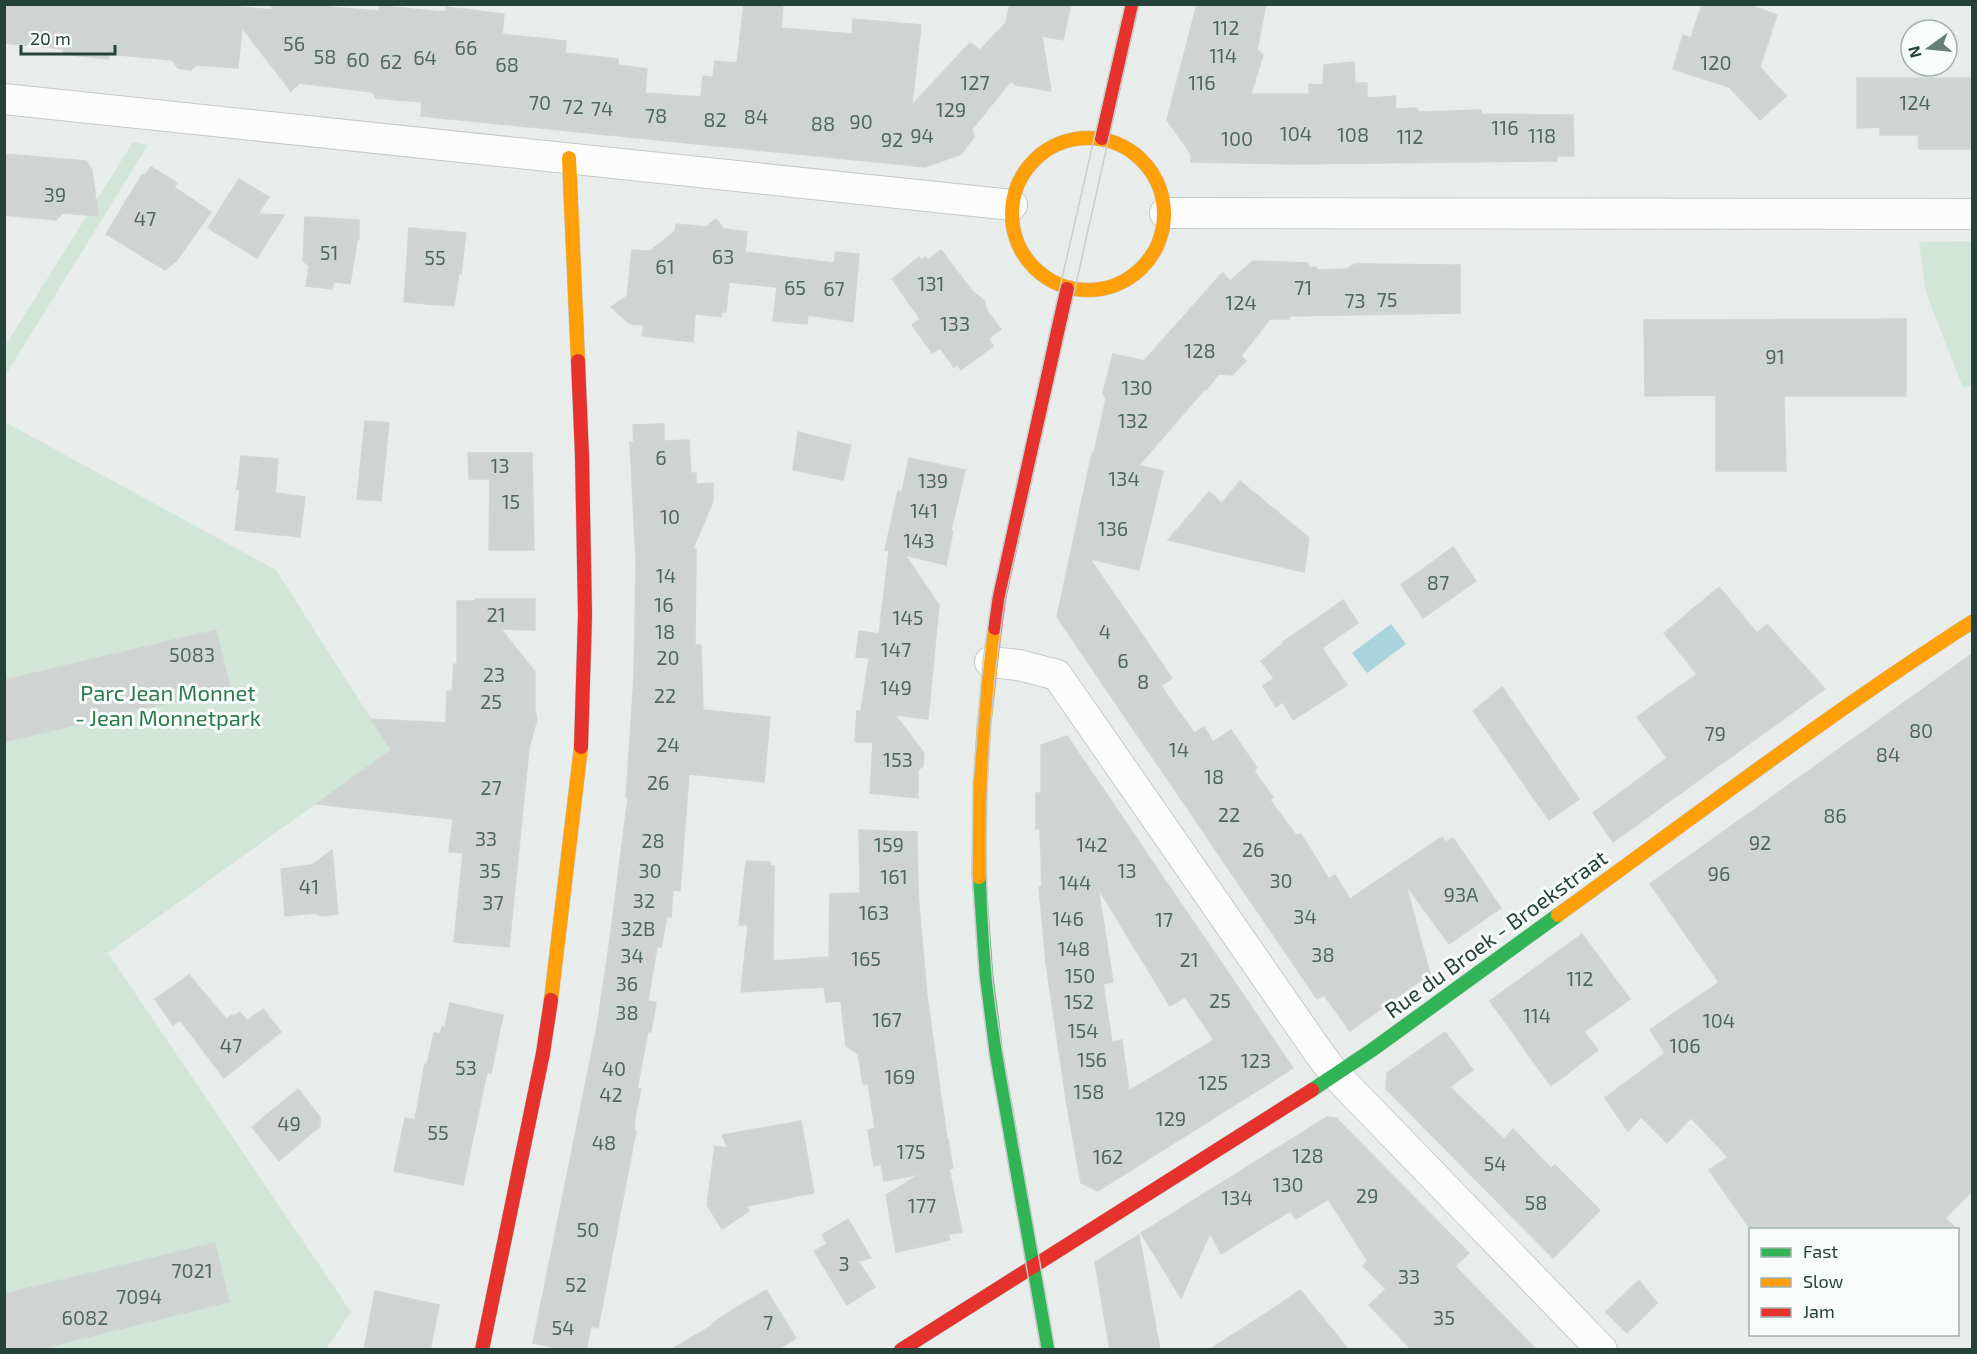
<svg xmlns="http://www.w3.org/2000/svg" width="1977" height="1354" viewBox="0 0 1977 1354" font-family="'Exo 2',sans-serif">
<rect width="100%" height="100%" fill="#e8edeb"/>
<!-- green -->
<g fill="#d1e6d8">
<polygon points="133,142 148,145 5,376 5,346"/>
<polygon points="1972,241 1972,385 1963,388 1926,293 1919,242"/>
<polygon points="5,422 276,570 391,750 108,953 351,1312 326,1349 5,1349"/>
</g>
<!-- water -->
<polygon fill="#a9d4db" points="1391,624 1406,644 1367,673 1352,653"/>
<!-- building -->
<g fill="#cfd4d2" stroke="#d1d6d4" stroke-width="1.5" fill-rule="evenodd">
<polygon points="4,4 207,4 272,10 272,7 275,7 276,4 329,4 329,7 379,11 380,6 445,12 446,7 504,14 502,34 566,41 565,53 618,59 618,65 647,69 645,93 701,97 703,76 713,77 715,61 737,63 744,4 783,4 781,28 852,34 853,19 921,25 912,105 970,43 980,50 1006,23 1010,4 1071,4 1063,40 1042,36 1051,91 1016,85 1011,81 972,129 974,137 961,154 925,167 421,116 422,102 376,98 372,92 299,83 291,91 242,28 238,68 197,65 191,70 178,68 172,60 109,54 108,59 63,54 64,49 4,43"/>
<polygon points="1197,4 1266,4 1257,50 1263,55 1251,94 1309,94 1309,84 1323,85 1324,65 1354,62 1355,83 1367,83 1367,98 1396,96 1395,109 1416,108 1419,112 1481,110 1481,114 1573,115 1574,156 1557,156 1557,161 1292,164 1191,162 1191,154 1167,120"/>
<polygon points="1702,4 1747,4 1777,15 1760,67 1786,96 1760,120 1729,87 1673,69 1683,35 1691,38"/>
<polygon points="1857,78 1972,78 1972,149 1919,149 1918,135 1880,135 1880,127 1857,128"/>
<polygon points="4,154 86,161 92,170 98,216 63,213 56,220 4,215"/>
<polygon points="151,167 177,183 174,187 211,212 177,260 165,270 106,234 142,175 146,174"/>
<polygon points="239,179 269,197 258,214 284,215 257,258 208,228"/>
<polygon points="305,217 359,220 359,239 357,241 350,284 334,282 332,289 306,286 309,266 303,261"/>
<polygon points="716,219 724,229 747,232 745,252 834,263 836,252 859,254 853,322 808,315 807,324 773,321 777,287 729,282 726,312 721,312 721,317 695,314 693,342 642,336 644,325 630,324 611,307 627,296 632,250 650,251 675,231 676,224 706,227"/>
<polygon points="409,228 466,233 461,274 459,273 454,306 404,302"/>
<polygon points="941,250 972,291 984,301 987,311 1001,329 988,339 993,346 961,370 957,364 954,367 940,348 932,353 912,325 920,319 892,279 919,257 922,260 925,257 928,260"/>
<polygon points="1253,261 1308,263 1308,267 1316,267 1316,270 1347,269 1355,264 1460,265 1460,313 1290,316 1289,319 1270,319 1241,356 1246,361 1232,375 1219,374 1206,390 1205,389 1139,465 1163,471 1139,570 1090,559 1172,678 1161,686 1194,733 1204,727 1213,742 1231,730 1257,768 1254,771 1273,797 1270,800 1296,835 1301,834 1329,879 1335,875 1350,899 1442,837 1446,842 1453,838 1501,908 1449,944 1406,885 1430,974 1350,1031 1324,995 1317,999 1057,617 1092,453 1094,453 1106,399 1103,393 1113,354 1144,361 1221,274 1223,273 1230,281"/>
<polygon points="1906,319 1906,396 1784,396 1786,471 1716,471 1716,395 1645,396 1644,320"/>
<polygon points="365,421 389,423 381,501 357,499"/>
<polygon points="664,424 664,441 689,440 691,473 696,473 696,484 713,483 713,501 693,549 696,549 695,645 701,645 703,710 770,717 764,782 689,774 680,891 673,890 671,917 667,916 661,947 657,947 648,1001 656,1002 651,1032 648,1031 637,1089 641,1089 635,1117 634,1130 636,1131 598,1328 591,1326 586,1350 566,1350 533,1343 597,1027 610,939 628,798 626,797 634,678 636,562 630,442 634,442 633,425"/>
<polygon points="798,432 851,445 843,480 793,470"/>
<polygon points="468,453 532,453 534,550 489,550 490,479 469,479"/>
<polygon points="241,456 278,459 275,493 305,497 300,537 235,530 240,490 237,489"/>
<polygon points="909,458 965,470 951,530 953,531 946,565 905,555 939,605 928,719 895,715 924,753 923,766 918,770 918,798 870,793 873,742 855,742 857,711 861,711 869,658 856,657 859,631 879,634 889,551 885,550 898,491 902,492"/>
<polygon points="1240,481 1309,538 1304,572 1168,540 1209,492 1222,503"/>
<polygon points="1453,547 1476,581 1423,618 1401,585"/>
<polygon points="1719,587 1757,633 1767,624 1825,689 1613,842 1593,813 1667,758 1637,717 1697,674 1664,633"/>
<polygon points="475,599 535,599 535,630 501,629 535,672 535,710 537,719 529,748 509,947 454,942 463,853 449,852 453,819 316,804 391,750 371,719 446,723 447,691 452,691 454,664 457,665 457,601 475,601"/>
<polygon points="1343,600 1358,623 1322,648 1347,685 1293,720 1283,702 1276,707 1263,686 1274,678 1261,661 1284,643 1283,642"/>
<polygon points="216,630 230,688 4,742 4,680"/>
<polygon points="1972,654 1972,1191 1945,1218 1957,1230 1751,1230 1709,1170 1728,1157 1691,1118 1667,1143 1641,1117 1628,1131 1605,1098 1665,1053 1650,1030 1719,982 1650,884"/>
<polygon points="1502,687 1579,799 1549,820 1473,711"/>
<path d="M1067 736 1293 1068 1098 1191 1081 1183 1067 1106 1046 963 1039 887H1042L1040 828 1036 829V793H1041V745ZM1098 888 1170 1006 1185 997 1214 1040 1129 1091 1122 1040 1112 1042 1103 984 1113 982Z"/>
<polygon points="859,830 917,832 918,893 927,996 947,1139 948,1139 953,1168 949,1169 962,1232 948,1234 950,1240 896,1252 886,1195 920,1174 884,1181 881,1164 874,1166 868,1130 875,1128 868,1084 863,1084 858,1054 846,1046 841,1001 826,1002 824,987 741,992 748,925 739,925 746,861 770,862 770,865 774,866 773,961 829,957 830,894 860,893"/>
<polygon points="332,850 338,914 322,916 315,913 285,916 281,869 312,865"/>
<polygon points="1582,934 1630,999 1584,1032 1598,1050 1551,1086 1490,1001"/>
<polygon points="189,975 226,1019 232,1015 233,1017 240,1012 247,1021 263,1009 281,1032 224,1078 180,1020 173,1025 155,999"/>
<polygon points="450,1003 503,1015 491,1073 487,1072 463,1185 394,1171 405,1118 415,1120 425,1064 427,1065 434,1033 440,1034 442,1027 445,1027"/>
<polygon points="1445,1032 1473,1070 1450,1087 1504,1139 1513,1129 1551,1168 1555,1165 1600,1210 1553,1258 1386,1089 1387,1073"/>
<polygon points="298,1089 320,1117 320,1126 279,1161 252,1127"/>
<polygon points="1327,1117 1336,1118 1469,1253 1455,1266 1537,1350 1412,1350 1369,1305 1386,1289 1363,1266 1368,1261 1328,1199 1296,1219 1290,1211 1221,1254 1210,1233 1181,1298 1141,1233"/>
<polygon points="801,1121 814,1193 746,1206 749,1211 722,1229 707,1205 715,1146 728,1148 722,1135"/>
<polygon points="848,1219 871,1258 858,1261 875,1287 847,1305 814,1251 827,1244 822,1235"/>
<polygon points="1139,1235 1160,1350 1110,1350 1095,1262"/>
<polygon points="215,1243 229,1302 35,1350 4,1350 4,1294"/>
<polygon points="1639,1280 1657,1303 1627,1333 1606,1312"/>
<polygon points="766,1290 796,1338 777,1350 670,1350 713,1325 712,1324 725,1315"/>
<polygon points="1300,1290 1349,1350 1209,1350 1274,1308"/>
<polygon points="375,1291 439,1305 430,1350 364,1350"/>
</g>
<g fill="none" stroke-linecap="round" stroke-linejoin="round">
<!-- street casing -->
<g stroke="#c5cac8" stroke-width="32">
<g id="street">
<polyline points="4,99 1012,205"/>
<polyline points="1165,213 1972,214"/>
<polyline points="990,662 1019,665 1057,675 1319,1053 1335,1074 1602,1350"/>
</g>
</g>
<!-- fast casing -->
<g stroke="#c3cbc8" stroke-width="15">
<g id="fast">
<polyline points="979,877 986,975 996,1053 1048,1350"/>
<polyline points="1312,1090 1372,1050 1558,915"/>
</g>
</g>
<!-- slow casing -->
<g stroke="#c3cbc8" stroke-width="15">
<g id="slow">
<circle cx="1088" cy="214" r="76"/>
<polyline points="569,158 578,361"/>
<polyline points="979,877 980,786 984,725 995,628"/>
<path d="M1558 915C1695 816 1830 713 1972 622"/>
<polyline points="551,1000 581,747"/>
</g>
</g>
<!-- jam casing -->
<g stroke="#c3cbc8" stroke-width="15">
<g id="jam">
<polyline points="1102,138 1132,4"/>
<polyline points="578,361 582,456 585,615 581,747"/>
<polyline points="995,628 999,598 1067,289"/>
<polyline points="482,1350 543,1053 551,1000"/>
<polyline points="901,1350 1312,1090"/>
</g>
</g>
<!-- street -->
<use href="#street" stroke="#fcfcfc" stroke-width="30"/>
<!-- fast -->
<use href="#fast" stroke="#30b455" stroke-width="14"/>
<!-- slow -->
<use href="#slow" stroke="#ff9f0a" stroke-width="14"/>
<!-- jam -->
<use href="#jam" stroke="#e5322d" stroke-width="14"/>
<!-- tram -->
<g stroke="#c9cdcc" stroke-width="1.5">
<polyline points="1041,1350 989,1054 979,975 972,873 973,785 983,661 992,597 1052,322 1125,4"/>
<path d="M1055 1350C1043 1278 1030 1207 1017 1135 1008 1082 997 1028 992 974 981 849 986 723 1005 599L1139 4"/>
</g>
</g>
<g text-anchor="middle" stroke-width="6" stroke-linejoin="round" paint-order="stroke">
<!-- number labels -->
<g font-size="20" fill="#506761">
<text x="1226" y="35">112</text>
<text x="294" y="51">56</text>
<text x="466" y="55">66</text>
<text x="1223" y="63">114</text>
<text x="325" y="64">58</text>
<text x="425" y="65">64</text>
<text x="358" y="67">60</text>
<text x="391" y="69">62</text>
<text x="1716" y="70">120</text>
<text x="507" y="72">68</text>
<text x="975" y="90">127</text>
<text x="1202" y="90">116</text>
<text x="540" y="110">70</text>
<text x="1915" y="110">124</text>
<text x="573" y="114">72</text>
<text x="602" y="116">74</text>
<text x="951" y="117">129</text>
<text x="656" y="123">78</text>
<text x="756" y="124">84</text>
<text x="715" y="127">82</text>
<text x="861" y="129">90</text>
<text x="823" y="131">88</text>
<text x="1505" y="135">116</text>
<text x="1296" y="141">104</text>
<text x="1353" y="142">108</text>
<text x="922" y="143">94</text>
<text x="1542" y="143">118</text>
<text x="1410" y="144">112</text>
<text x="1237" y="146">100</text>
<text x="892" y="147">92</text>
<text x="55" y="202">39</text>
<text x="145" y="226">47</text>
<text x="329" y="260">51</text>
<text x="723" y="264">63</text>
<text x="435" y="265">55</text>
<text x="665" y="274">61</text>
<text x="931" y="291">131</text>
<text x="795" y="295">65</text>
<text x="1303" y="295">71</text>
<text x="834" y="296">67</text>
<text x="1387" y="307">75</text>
<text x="1355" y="308">73</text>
<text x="1241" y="310">124</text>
<text x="955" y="331">133</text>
<text x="1200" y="358">128</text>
<text x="1775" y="364">91</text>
<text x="1137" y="395">130</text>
<text x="1133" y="428">132</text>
<text x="661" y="465">6</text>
<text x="500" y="473">13</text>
<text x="1124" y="486">134</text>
<text x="933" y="488">139</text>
<text x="511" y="509">15</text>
<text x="924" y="518">141</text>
<text x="670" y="524">10</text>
<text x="1113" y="536">136</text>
<text x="919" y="548">143</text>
<text x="666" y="583">14</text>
<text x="1438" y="590">87</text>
<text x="664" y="612">16</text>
<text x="496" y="622">21</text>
<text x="908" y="625">145</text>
<text x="665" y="639">18</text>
<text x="1105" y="639">4</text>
<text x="896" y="657">147</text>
<text x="192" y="662">5083</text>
<text x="668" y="665">20</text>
<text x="1123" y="668">6</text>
<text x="494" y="682">23</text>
<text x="1143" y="689">8</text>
<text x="896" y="695">149</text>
<text x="665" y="703">22</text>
<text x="491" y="709">25</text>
<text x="1921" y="738">80</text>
<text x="1715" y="741">79</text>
<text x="668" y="752">24</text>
<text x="1179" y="757">14</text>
<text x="1888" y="762">84</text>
<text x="898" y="767">153</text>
<text x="1214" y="784">18</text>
<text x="658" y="790">26</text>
<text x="491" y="795">27</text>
<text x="1229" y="822">22</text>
<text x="1835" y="823">86</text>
<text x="486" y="846">33</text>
<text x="653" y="848">28</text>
<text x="1760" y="850">92</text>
<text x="889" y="852">159</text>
<text x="1092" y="852">142</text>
<text x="1253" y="857">26</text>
<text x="490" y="878">35</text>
<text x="650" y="878">30</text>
<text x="1127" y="878">13</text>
<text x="1719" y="881">96</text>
<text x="894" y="884">161</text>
<text x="1281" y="888">30</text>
<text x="1075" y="890">144</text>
<text x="309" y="894">41</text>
<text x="1461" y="902">93A</text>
<text x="644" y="908">32</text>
<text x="493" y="910">37</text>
<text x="874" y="920">163</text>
<text x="1305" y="924">34</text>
<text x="1068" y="926">146</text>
<text x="1164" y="927">17</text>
<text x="638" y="936">32B</text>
<text x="1074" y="956">148</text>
<text x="1323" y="962">38</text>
<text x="632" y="963">34</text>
<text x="866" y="966">165</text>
<text x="1189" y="967">21</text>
<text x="1080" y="983">150</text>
<text x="1580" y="986">112</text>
<text x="627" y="991">36</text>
<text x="1220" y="1008">25</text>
<text x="1079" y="1009">152</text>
<text x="627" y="1020">38</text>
<text x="1537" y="1023">114</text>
<text x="887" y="1027">167</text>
<text x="1719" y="1028">104</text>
<text x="1083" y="1038">154</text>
<text x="231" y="1053">47</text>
<text x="1685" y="1053">106</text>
<text x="1092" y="1067">156</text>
<text x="1256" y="1068">123</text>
<text x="466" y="1075">53</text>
<text x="614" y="1076">40</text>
<text x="900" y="1084">169</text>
<text x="1213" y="1090">125</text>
<text x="1089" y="1099">158</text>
<text x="611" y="1102">42</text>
<text x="1171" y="1126">129</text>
<text x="289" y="1131">49</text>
<text x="438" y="1140">55</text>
<text x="604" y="1150">48</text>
<text x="911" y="1159">175</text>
<text x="1308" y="1163">128</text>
<text x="1108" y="1164">162</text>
<text x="1495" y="1171">54</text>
<text x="1288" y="1192">130</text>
<text x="1367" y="1203">29</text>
<text x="1237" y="1205">134</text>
<text x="1536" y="1210">58</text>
<text x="922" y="1213">177</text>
<text x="588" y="1237">50</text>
<text x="844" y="1271">3</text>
<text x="192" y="1278">7021</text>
<text x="1409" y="1284">33</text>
<text x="576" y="1292">52</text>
<text x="139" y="1304">7094</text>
<text x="85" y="1325">6082</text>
<text x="1444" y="1325">35</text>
<text x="768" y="1330">7</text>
<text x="563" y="1335">54</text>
</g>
<!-- park labels -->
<g font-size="22" fill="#2d7a4b" stroke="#f7fbf9">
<text x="168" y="701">Parc Jean Monnet<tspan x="168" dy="25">- Jean Monnetpark</tspan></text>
</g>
<!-- street labels -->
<g font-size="22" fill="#24423a" stroke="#f7fbf9">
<text transform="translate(1496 934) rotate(-36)" y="8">Rue du Broek - Broekstraat</text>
</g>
</g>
<!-- border -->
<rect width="1977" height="1354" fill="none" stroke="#24423a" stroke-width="12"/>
<!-- legend -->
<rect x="1749" y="1228" width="210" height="108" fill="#f7fbf9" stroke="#a3b1ad" stroke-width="1.5"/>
<rect x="1761" y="1248" width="30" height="9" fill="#30b455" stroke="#a3b1ad" stroke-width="1.5"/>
<text x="1803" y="1258" font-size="18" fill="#24423a">Fast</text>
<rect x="1761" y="1278" width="30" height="9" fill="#ff9f0a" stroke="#a3b1ad" stroke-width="1.5"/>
<text x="1803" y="1288" font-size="18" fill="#24423a">Slow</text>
<rect x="1761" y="1308" width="30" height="9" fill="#e5322d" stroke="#a3b1ad" stroke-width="1.5"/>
<text x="1803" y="1318" font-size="18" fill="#24423a">Jam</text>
<!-- north arrow -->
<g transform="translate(1929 48) rotate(255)"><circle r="28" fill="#f7fbf9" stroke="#a3b1ad" stroke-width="1.5"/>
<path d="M0-4.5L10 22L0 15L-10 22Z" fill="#697e78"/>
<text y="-9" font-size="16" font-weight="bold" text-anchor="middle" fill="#24423a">N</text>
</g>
<!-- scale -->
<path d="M21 45v9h94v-9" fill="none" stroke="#24423a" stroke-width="3"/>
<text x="30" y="45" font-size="18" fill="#24423a" stroke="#f7fbf9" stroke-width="4.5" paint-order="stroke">20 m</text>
</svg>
